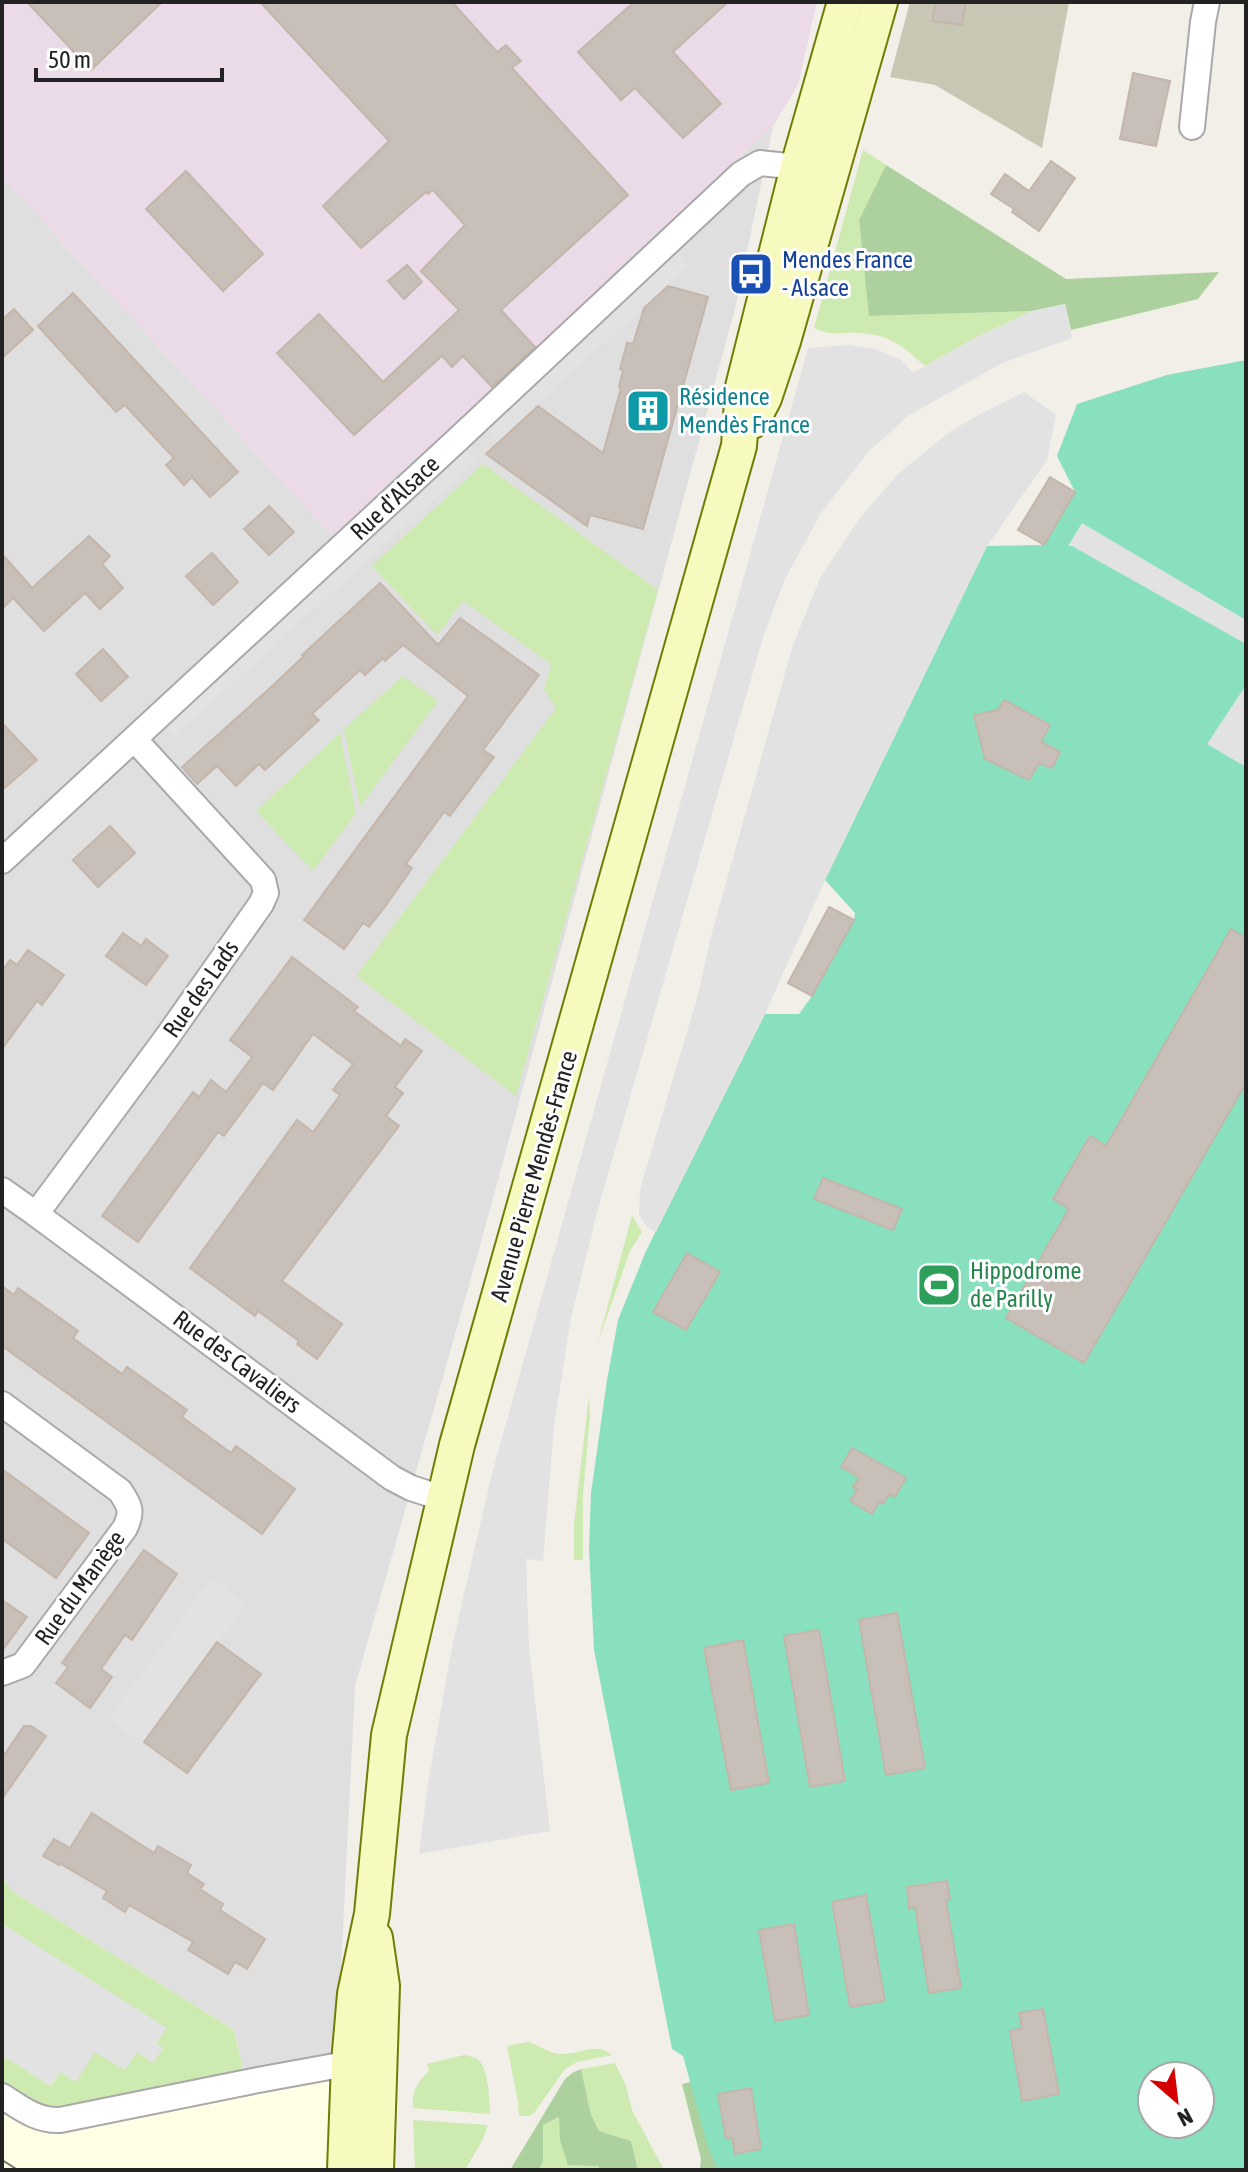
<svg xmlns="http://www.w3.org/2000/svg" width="1248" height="2172" viewBox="0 0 1248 2172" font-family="'Asap Condensed',sans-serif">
<rect width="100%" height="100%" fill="#f2efe9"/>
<!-- residential -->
<polygon fill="#e0dfdf" points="773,126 735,309 477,1257 355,1686 337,2052 243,2070 10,1890 2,1876 2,177 332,536"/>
<!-- industrial -->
<polygon fill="#ebdbe8" points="2,2 817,2 798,85 773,126 540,346 332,536 2,177"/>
<!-- education -->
<polygon fill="#ffffe5" points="2,1876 10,1890 234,2030 243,2070 337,2052 337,2170 2,2170"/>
<!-- construction -->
<polygon fill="#c7c7b4" points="910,2 1069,2 1042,148 935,85 890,77"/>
<!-- grass -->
<g fill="#cdebb0">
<path d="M863 150 886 165 859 220 870 316 1032 311 975 338 925 366C903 346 889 334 858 333 838 332 834 337 814 328Z"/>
<polygon points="483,464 658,590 516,1096 356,976 556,708 544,690 551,664 463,601 437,635 372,566"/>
<polygon points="403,676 438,701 360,807 344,729"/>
<polygon points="340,733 356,813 313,871 256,811"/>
<polygon points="632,1215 642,1232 630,1251 598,1342"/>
<polygon points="589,1396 590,1416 583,1495 583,1560 574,1560 574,1524"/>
<polygon points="2,1876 10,1890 234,2030 243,2070 56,2112 47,2111 2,2086 4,2056 51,2086 60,2072 95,2051 137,2052 156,2044 166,2028 2,1924"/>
<path d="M528 2042C539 2045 548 2053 560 2054 579 2055 596 2041 612 2055L577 2062 565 2069 534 2113 529 2116H519L518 2102 507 2046Z"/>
<path d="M464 2055C470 2056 477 2057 481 2063 488 2072 490 2102 490 2114L413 2108C412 2089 417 2085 429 2070L427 2064Z"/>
<polygon points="615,2063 626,2086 632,2110 664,2170 638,2170 631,2141 599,2131 591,2115 581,2069"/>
<polygon points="560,2117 560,2140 602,2170 539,2170 543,2161 543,2125"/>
<polygon points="413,2120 488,2125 483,2139 465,2170 415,2170"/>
</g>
<!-- forest -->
<g fill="#add19e">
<polygon points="886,165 1066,279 1219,272 1198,299 1071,330 1065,304 1032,311 869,316 859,220"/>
<polygon points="581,2069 591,2115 599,2131 631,2141 638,2170 602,2170 597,2166 568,2165 560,2140 559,2117 543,2125 543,2161 539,2170 510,2170 565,2079 572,2073"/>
<polygon points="710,2077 735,2170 700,2170 701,2159 682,2084"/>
</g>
<!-- pitch -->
<path fill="#88e0be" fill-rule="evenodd" d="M1246 360V2170H718L708 2147 683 2056 672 2049 594 1650 589 1549 591 1493 607 1380 618 1320 646 1251 765 1014H799L812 996 854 920 855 913 825 880 987 546 1044 545 1075 492 1057 456 1077 404 1167 375ZM1152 2076H1200V2124H1152Z"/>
<!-- parking -->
<g fill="#e2e2e2">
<polygon points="676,252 689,265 497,442 484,428"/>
<polygon points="1065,304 1072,338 1002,363 908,416 868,452 821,513 786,577 764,634 597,1212 571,1318 554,1426 543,1561 526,1559 529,1647 550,1831 419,1854 428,1783 452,1647 491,1477 808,348 848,345 875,349 901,360 913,373 975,338 1032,311"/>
<polygon points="1024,392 1056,415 1047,460 987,546 825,880 765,1014 656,1232 647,1227 639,1215 640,1189 698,995 711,936 793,645 821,576 859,519 898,474 948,433 978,415"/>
<polygon points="463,447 476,461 174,737 161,722"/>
<polygon points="1082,523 1246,620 1246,644 1072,546 1068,546"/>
<polygon points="1246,685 1246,767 1207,744"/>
<polygon points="212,1578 247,1604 142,1745 108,1719"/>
<polygon points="2,1924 167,2028 156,2043 163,2048 153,2063 137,2052 125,2070 95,2052 76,2082 60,2072 51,2086 2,2055"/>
</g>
<!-- building -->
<g fill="#c7bfb8" stroke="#c4b6ab" stroke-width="2">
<polygon points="27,2 162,2 91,70"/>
<polygon points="260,2 452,2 497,52 506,45 521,61 512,68 628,195 501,310 535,347 492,387 463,356 452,367 442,356 354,435 277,353 319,314 383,382 459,310 421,271 465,225 433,190 428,194 426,192 361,248 323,206 389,141"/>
<polygon points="634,2 728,2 673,52 721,104 683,138 635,88 621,100 578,52"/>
<polygon points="936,2 966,2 962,25 932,21"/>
<polygon points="1133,73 1170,81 1156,146 1120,139"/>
<polygon points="1051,161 1075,178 1039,231 1012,212 1014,209 991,194 1005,174 1029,191"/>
<polygon points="186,171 263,254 223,291 146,209"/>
<polygon points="407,265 422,282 404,299 388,281"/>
<polygon points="668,286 708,297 643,529 590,515 587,526 486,454 538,406 603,453 621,388 619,387 623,370 620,369 627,343 633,344 644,308"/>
<polygon points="73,293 238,472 210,497 192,477 184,485 166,465 174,458 147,429 125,405 116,412 38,326"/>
<polygon points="14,309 33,330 2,358 2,320"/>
<polygon points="1050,477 1075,492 1044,545 1018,530"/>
<polygon points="269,506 294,532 269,555 244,529"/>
<polygon points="89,536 110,556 102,564 123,588 100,609 85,593 44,631 13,598 2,609 2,554 32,588"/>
<polygon points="212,553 238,582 213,605 186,576"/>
<polygon points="380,583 438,645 460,618 539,675 483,750 494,757 450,816 444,812 406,864 412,868 384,908 369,927 363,923 344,949 304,920 468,696 403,645 385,661 383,658 365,675 360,670 312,714 319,720 265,770 259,764 236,786 217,766 197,784 182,767 269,689 304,656 302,655"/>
<polygon points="103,649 128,677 101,701 76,674"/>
<polygon points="1004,700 1050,725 1041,742 1060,752 1052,768 1039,763 1029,780 985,759 974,715 998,710"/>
<polygon points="2,723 37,760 2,790"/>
<polygon points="110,826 135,853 98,887 73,860"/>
<polygon points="829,907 854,920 812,996 788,983"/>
<polygon points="1231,929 1246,938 1246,1083 1084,1363 1006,1318 1069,1209 1053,1199 1090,1136 1106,1146"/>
<polygon points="123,933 141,946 146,939 168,956 146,985 106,956"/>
<polygon points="28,950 64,975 42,1005 37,1001 2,1049 2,971 10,960 17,965"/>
<polygon points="292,957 358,1007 354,1011 401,1046 405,1039 422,1051 395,1087 403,1093 386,1116 399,1126 282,1281 342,1324 317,1359 297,1344 299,1341 258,1311 255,1316 190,1268 297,1120 313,1132 340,1095 333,1090 353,1064 313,1034 273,1090 263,1083 224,1136 218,1132 138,1242 102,1216 193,1092 199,1097 211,1080 226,1092 252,1057 230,1040"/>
<polygon points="823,1178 902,1209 893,1230 814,1199"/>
<polygon points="687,1253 720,1272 686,1330 653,1312"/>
<polygon points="2,1286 14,1295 18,1288 78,1331 73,1338 122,1374 127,1367 187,1410 182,1417 231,1453 236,1446 295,1489 262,1534 2,1346"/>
<polygon points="852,1448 906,1478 895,1497 889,1494 883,1504 879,1502 872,1514 850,1501 857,1490 853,1487 859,1477 841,1467"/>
<polygon points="2,1469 89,1533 56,1578 2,1539"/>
<polygon points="144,1550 177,1574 132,1640 125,1635 101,1669 112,1677 90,1708 56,1683 68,1667 62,1663"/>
<polygon points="2,1600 27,1617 2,1651"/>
<polygon points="897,1613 925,1768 886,1775 859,1620"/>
<polygon points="819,1630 845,1781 810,1787 784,1636"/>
<polygon points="743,1640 769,1783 731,1790 704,1648"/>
<polygon points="217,1642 261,1674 187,1773 144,1742"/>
<polygon points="24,1726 31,1726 46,1736 2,1799 2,1758"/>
<polygon points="92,1813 154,1853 158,1846 191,1865 187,1873 204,1884 200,1889 223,1904 220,1910 265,1939 247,1969 235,1962 228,1974 188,1950 193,1942 129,1905 125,1912 103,1898 107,1891 61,1864 62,1862 59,1865 43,1856 54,1839 70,1848"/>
<polygon points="947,1881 950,1899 946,1900 961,1988 929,1993 915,1907 909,1908 907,1887"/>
<polygon points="866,1895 885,2001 850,2007 832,1902"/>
<polygon points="794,1924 809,2015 775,2021 759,1930"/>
<polygon points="1043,2009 1059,2094 1022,2101 1010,2031 1022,2028 1019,2013"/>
<polygon points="751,2088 761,2149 735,2154 732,2138 726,2139 718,2094"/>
</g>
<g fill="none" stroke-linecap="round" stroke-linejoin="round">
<!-- street casing -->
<g stroke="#a9a9a9" stroke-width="28">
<g id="street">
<polyline points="1192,127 1203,22 1207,2"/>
<polyline points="2,861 456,441 741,174 760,163 798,167"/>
<polyline points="2,1190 36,1214 165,1040 261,904 266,893 263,880 135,740"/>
<polyline points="36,1214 392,1478 411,1488 445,1499"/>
<path d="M2 1404 120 1491C130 1506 133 1511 125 1528L23 1665 2 1673"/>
<path d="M2 2096C21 2108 37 2121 60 2120L258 2080 362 2061"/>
</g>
</g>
<!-- secondary casing -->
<g stroke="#707d05" stroke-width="38">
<g id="secondary">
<polyline points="752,421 764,398 783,341 880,2"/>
<polyline points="375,1938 382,1986 376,2170"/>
<polyline points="345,2170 349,2063 355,1994 372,1914 389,1735 457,1445 739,446 743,387 798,167 845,2"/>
</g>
</g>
<!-- street -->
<use href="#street" stroke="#fff" stroke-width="24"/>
<!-- secondary -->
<use href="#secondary" stroke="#f7fabf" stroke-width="34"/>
<!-- tram -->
<polyline stroke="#707070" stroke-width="2" points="2,2160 18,2170"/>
</g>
<!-- icons -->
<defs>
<g id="bus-square" transform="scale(2.3)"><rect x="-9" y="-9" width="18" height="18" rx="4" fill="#1a4fb4" stroke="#fff"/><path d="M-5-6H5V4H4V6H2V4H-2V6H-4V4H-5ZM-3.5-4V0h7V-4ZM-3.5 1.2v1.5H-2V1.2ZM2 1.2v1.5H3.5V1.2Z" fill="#fff"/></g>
<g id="building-square" transform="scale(2.3)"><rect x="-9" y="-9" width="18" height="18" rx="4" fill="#0f9aa8" stroke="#fff"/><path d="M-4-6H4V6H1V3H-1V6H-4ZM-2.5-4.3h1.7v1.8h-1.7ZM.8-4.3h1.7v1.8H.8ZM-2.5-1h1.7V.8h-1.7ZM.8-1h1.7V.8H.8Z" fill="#fff"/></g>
<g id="stadium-square" transform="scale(2.3)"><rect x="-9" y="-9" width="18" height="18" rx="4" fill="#2e9e5b" stroke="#fff"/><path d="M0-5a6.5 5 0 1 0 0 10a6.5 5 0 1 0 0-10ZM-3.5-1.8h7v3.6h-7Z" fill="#fff"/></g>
</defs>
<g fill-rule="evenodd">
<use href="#bus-square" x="751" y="274"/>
<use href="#building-square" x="648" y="411"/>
<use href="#stadium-square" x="939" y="1285"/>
</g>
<g text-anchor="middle" stroke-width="6" stroke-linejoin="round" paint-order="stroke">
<!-- transit labels -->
<g font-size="24" fill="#164399" stroke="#fff" text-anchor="start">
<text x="782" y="268">Mendes France<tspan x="782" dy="28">- Alsace</tspan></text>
</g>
<!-- culture labels -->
<g font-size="24" fill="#0d838f" stroke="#fff" text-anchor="start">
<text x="679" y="405">Résidence<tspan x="679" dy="28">Mendès France</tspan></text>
</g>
<!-- street labels -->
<g font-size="24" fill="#222" stroke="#fff">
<text transform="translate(395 498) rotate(-43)" y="8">Rue d'Alsace</text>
<text transform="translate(201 989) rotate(-55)" y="8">Rue des Lads</text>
<text transform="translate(534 1176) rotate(-74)" y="8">Avenue Pierre Mendès-France</text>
<text transform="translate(237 1362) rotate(37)" y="8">Rue des Cavaliers</text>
<text transform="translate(80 1588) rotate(-54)" y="8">Rue du Manège</text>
</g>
<!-- leisure labels -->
<g font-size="24" fill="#27864d" stroke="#fff" text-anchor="start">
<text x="970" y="1279">Hippodrome<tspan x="970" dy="28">de Parilly</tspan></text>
</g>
</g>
<!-- border -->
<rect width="1248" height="2172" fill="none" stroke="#222222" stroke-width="8"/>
<!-- north arrow -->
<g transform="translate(1176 2100) rotate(152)"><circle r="38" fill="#ffffff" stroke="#a7a7a7" stroke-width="2"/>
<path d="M0-6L14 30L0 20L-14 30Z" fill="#d40000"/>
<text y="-12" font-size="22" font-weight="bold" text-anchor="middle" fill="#222222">N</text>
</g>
<!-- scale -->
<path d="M36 68v12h186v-12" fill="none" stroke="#222222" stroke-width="4"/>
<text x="48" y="68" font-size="24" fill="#222222" stroke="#ffffff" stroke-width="6" paint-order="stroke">50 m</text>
</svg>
